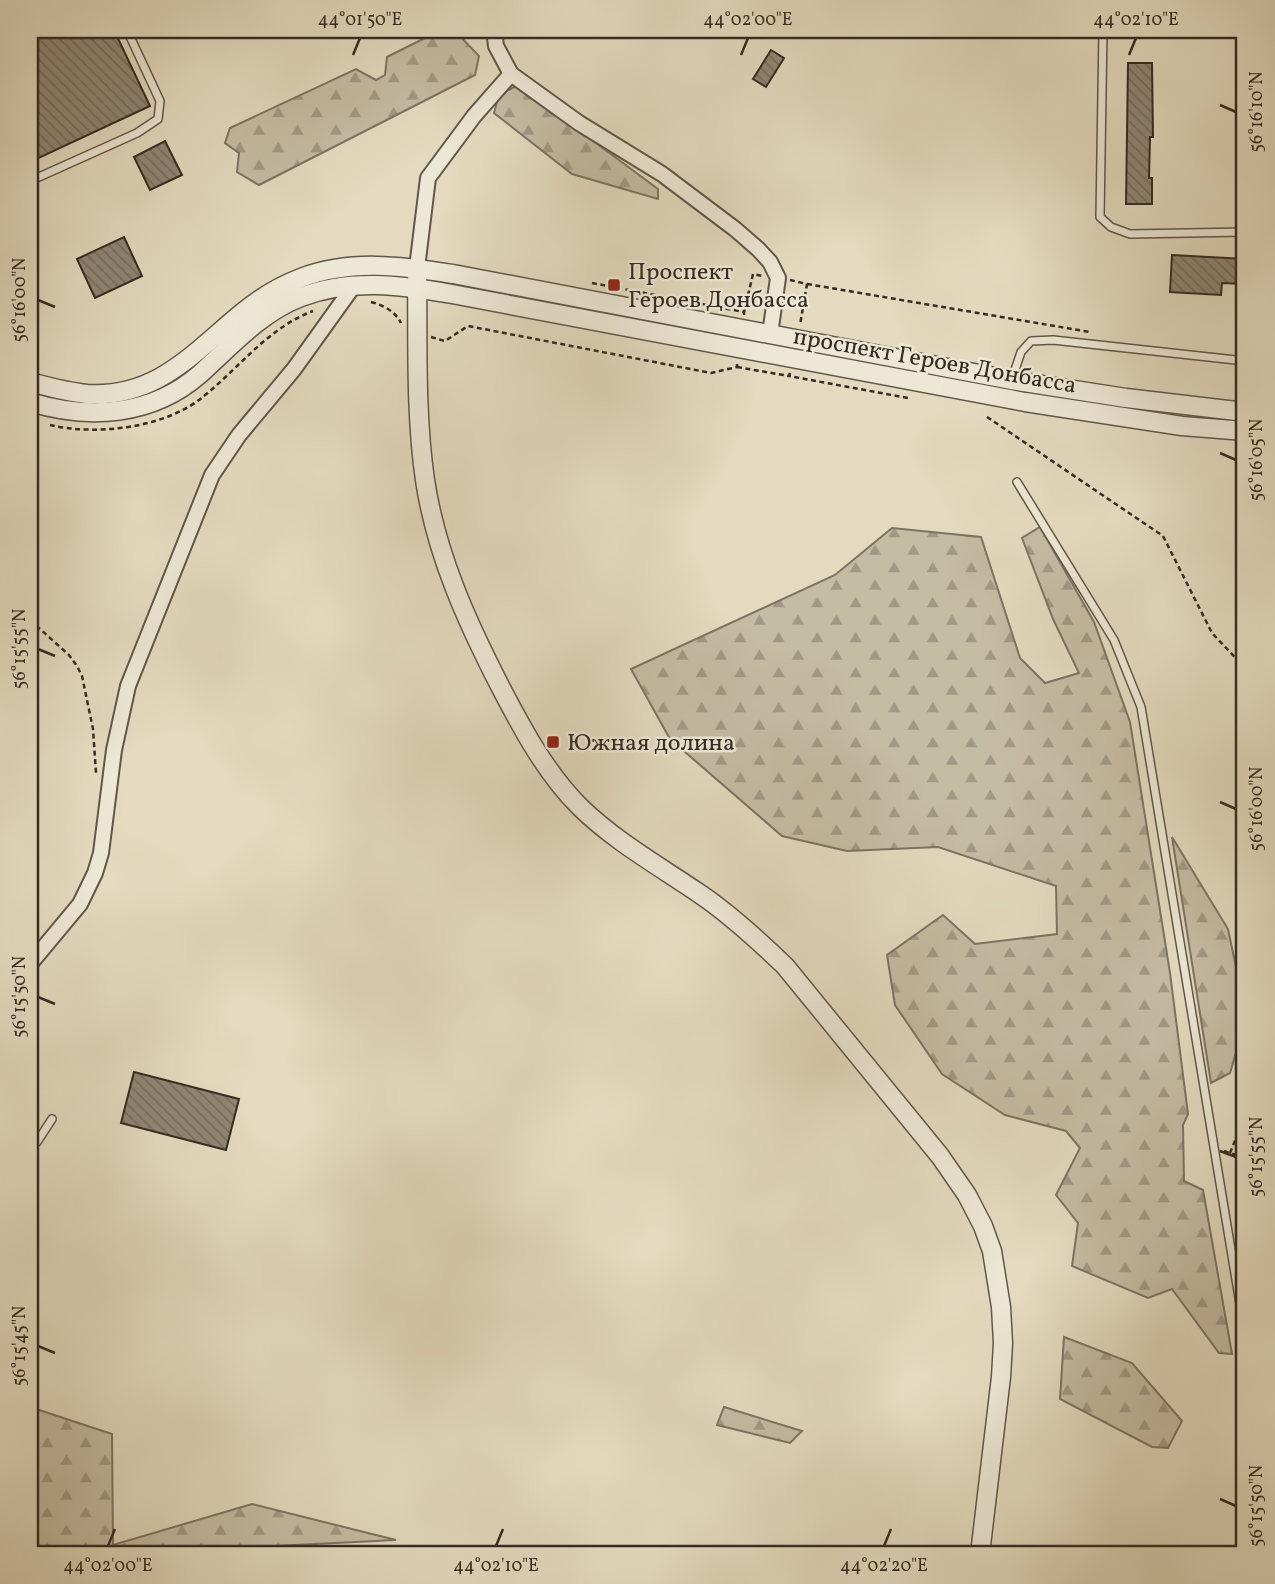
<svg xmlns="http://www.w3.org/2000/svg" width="1275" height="1584" viewBox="0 0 1275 1584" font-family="Vollkorn,serif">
<defs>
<pattern id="forest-firs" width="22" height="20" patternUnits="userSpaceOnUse" patternTransform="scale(1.75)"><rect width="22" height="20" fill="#c5bca4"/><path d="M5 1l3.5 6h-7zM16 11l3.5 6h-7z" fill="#a19985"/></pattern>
<pattern id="building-back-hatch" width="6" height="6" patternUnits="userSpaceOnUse" patternTransform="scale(1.75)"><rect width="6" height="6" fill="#8f8674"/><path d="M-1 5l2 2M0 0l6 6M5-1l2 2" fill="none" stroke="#766e5f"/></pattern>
</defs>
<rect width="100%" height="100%" fill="#e3dabf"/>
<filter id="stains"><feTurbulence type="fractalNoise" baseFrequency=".00286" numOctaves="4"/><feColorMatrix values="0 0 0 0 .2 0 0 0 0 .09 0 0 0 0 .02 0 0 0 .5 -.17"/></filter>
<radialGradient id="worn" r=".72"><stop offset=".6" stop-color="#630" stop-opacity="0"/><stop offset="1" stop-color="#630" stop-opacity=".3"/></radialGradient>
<!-- forest -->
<g fill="url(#forest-firs)" stroke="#7c7463" stroke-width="2">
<polygon points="456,32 479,56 475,75 259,185 237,172 239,153 225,143 230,128 356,69 376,80 385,75 387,57 435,33"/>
<polygon points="518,85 658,189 658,199 572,174 494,113 499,95"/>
<polygon points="1040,527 1094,622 1130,722 1170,973 1188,1114 1183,1125 1184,1181 1203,1190 1232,1354 1219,1353 1172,1289 1148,1298 1072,1266 1078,1223 1056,1195 1080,1148 1066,1131 1005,1115 942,1074 895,1005 887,955 943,915 975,944 1057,934 1056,886 938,847 847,851 782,836 670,739 631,669 835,575 892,528 981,537 1020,658 1045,683 1079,673 1053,619 1022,538"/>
<polygon points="1172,837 1228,929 1245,1010 1245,1022 1230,1073 1211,1083"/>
<polygon points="1064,1337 1132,1363 1182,1421 1168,1448 1152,1447 1060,1399"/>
<polygon points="30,1407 112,1434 113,1545 252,1504 396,1540 234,1548 223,1554 30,1554"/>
<polygon points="724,1407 802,1431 790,1443 717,1425"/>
</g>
<!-- building -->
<g fill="url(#building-back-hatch)" stroke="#342b22" stroke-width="2">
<polygon points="30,30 114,30 150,106 30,162"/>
<polygon points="771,50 784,58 766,87 753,79"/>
<polygon points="1128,63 1152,63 1153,137 1150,137 1149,178 1152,178 1152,204 1126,204"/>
<polygon points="165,141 182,175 150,190 134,157"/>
<polygon points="124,237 142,276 95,298 77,259"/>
<polygon points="1172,255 1245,259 1245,284 1222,283 1221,295 1170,292"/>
<polygon points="134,1072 239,1099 226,1150 121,1123"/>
</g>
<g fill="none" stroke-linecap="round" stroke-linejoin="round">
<!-- service casing -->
<g stroke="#605749" stroke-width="10">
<g id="service">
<polyline points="1103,30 1100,217 1111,227 1130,234 1245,232"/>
<polyline points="30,181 137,133 158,119 160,101 127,30"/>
<polyline points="1012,379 1021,352 1031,341 1053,340 1245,361"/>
<polyline points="1017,482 1114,640 1141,707 1245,1334"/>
<polyline points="30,1146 37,1142 52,1119"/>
</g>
</g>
<!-- minor casing -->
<g stroke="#605749" stroke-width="18">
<g id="minor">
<polyline points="494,30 496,46 511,74 579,123 662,174 735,229 758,249 770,262 778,278 770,334"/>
<polyline points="417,268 428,178 474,116 511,74"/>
<polyline points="30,964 80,904 95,873 101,853 114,750 128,686 212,475 239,435 294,369 355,284"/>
</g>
</g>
<!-- tertiary casing -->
<g stroke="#605749" stroke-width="21">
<g id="tertiary">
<path d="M417 268C418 337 415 412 425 480 436 554 467 622 501 688 523 730 546 773 580 807 616 842 659 866 700 894 731 915 758 940 785 966L940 1156 967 1195 983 1226 992 1251 1001 1307 1003 1343 1001 1377 980 1554"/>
<path d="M30 382C49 387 67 392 87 394 157 398 193 353 242 313 260 298 280 286 301 278 350 259 403 266 453 274L1011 380 1126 398 1245 412"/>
<path d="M30 402C89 420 152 416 200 374 231 346 261 312 301 297 350 278 401 285 452 294L1025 402 1182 426 1245 431"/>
</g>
</g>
<!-- path -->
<g stroke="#342b22" stroke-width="2.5" stroke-dasharray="5 3.5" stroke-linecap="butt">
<polyline points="790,280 807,284 800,325"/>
<polyline points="592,283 744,312 744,315"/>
<polyline points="807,284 1090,332"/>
<path d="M371 302C383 305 395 311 401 323"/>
<polyline points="744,312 753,274 763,276"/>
<polyline points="431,337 445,341 468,326 711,373 737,367 737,364"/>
<polyline points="737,367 789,376"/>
<polyline points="790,373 789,376 908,398"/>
<polyline points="987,417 1163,536 1212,633 1245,668"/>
<path d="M50 425C97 436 166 428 204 396 240 367 268 328 313 311"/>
<polyline points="30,620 69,655 77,666 82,676 93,729 96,773"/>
<polyline points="1224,1151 1245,1158"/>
<polyline points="1230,1153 1245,1116"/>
</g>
<!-- service -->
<use href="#service" stroke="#ede7d5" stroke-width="7"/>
<!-- minor -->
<use href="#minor" stroke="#ede7d5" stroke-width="14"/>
<!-- tertiary -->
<use href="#tertiary" stroke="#ede7d5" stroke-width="18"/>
</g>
<!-- ticks -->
<path fill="none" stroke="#342b22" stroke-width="2.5" d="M353 55 360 38M741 55 748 38M1129 55 1136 38M1220 105 1236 112M38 300 55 307M1220 453 1236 460M38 649 55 656M1220 802 1236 809M38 997 55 1004M1220 1151 1236 1157M38 1346 55 1353M1220 1499 1236 1506M108 1546 115 1529M496 1546 503 1529M884 1546 891 1529"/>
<!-- markers -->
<g fill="#8f2418" stroke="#ede7d5" stroke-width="2.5">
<rect x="607" y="278" width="14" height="14" rx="3.5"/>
<rect x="546" y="735" width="14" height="14" rx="3.5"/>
</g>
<g text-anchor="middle" stroke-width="5" stroke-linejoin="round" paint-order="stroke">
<!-- poi labels -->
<g font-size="24" fill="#342b22" stroke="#ede7d5" text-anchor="start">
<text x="628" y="279">Проспект<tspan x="628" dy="28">Героев Донбасса</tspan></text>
<text x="567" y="750">Южная долина</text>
</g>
<!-- street labels -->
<g font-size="24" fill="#342b22" stroke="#ede7d5">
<text transform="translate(935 360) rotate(10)" y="8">проспект Героев Донбасса</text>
</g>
</g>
<!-- margin -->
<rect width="1275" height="1584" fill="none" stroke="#e3dabf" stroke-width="77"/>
<rect x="38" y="38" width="1198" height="1508" fill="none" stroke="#342b22" stroke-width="2.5"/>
<g font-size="18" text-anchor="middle" fill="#342b22">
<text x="360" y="25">44°01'50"E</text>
<text x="748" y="25">44°02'00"E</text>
<text x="1136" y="25">44°02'10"E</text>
<text transform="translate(1256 112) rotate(-90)" y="6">56°16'10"N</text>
<text transform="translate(19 300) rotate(-90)" y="6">56°16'00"N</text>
<text transform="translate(1256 460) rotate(-90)" y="6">56°16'05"N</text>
<text transform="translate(19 649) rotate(-90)" y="6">56°15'55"N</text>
<text transform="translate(1256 809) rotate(-90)" y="6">56°16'00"N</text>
<text transform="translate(19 997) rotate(-90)" y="6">56°15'50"N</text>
<text transform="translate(1256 1157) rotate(-90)" y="6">56°15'55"N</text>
<text transform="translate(19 1346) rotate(-90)" y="6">56°15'45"N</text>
<text transform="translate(1256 1506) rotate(-90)" y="6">56°15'50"N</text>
<text x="108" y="1571">44°02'00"E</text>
<text x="496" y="1571">44°02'10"E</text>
<text x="884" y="1571">44°02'20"E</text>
</g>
<rect width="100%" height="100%" filter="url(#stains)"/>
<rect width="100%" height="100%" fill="url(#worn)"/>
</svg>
